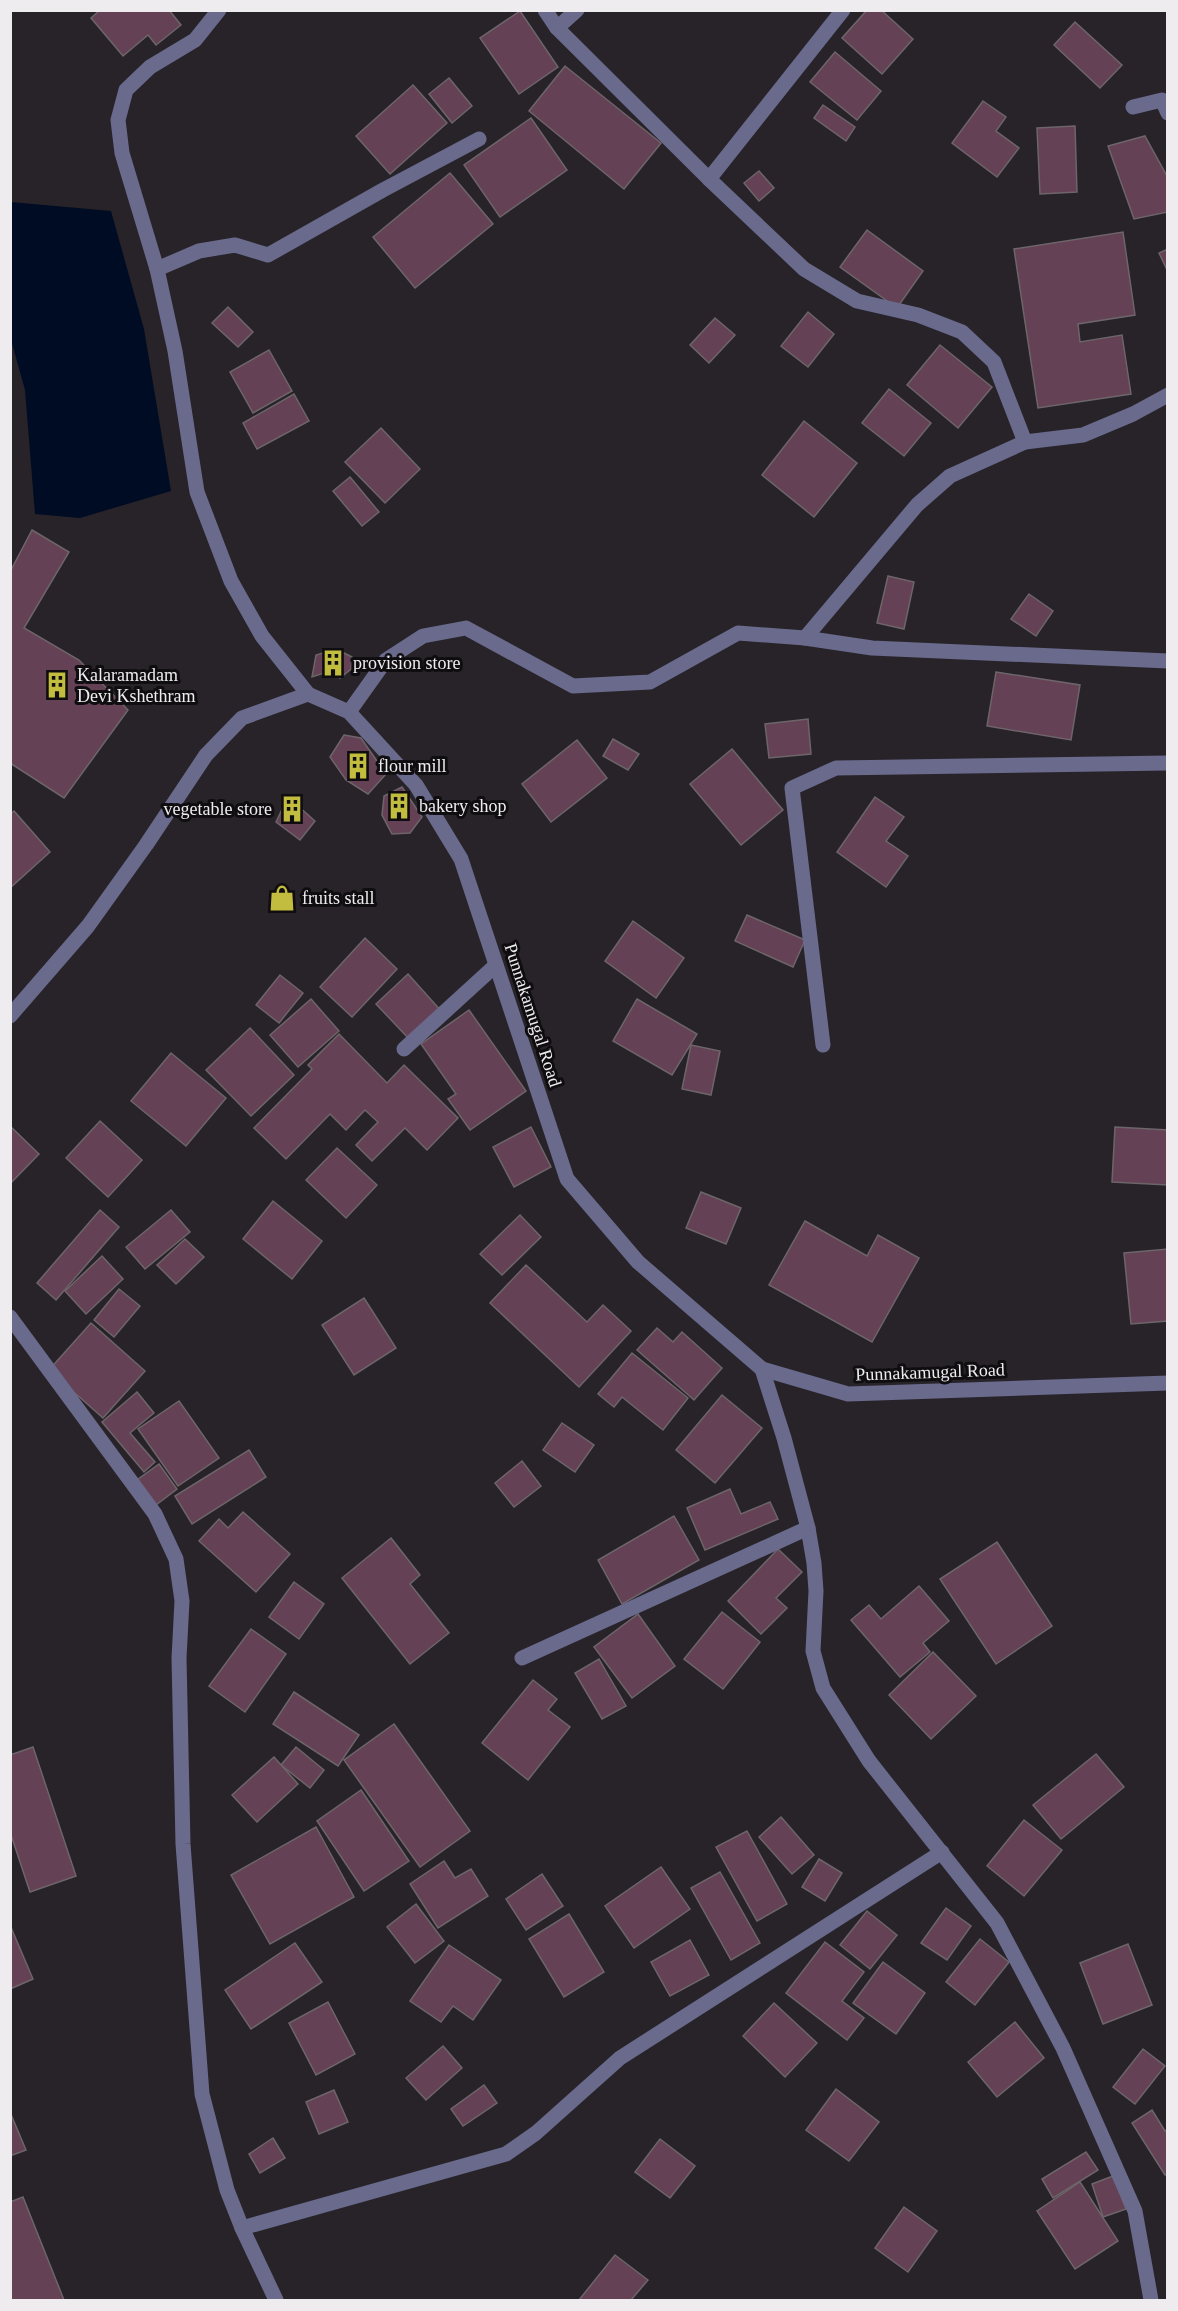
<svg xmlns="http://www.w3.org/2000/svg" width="1178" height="2311" viewBox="0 0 1178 2311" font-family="Georgia,serif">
<rect width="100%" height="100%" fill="#272329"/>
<!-- water -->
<polygon fill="#000c23" points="11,202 111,211 144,329 171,491 80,518 35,514 25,390 11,340"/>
<!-- building -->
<g fill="#644155" stroke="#6d6569" stroke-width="1.5">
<polygon points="100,10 169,10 181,25 156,45 148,35 123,56 91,18"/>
<polygon points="867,10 881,10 913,39 882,74 842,38"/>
<polygon points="520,11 558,67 519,94 480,38"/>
<polygon points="1075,22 1122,65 1100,88 1054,45"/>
<polygon points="835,52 881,91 857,120 810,82"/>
<polygon points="565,66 661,143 624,189 529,111"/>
<polygon points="449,78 472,106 452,123 429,94"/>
<polygon points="413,85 447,123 390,174 356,136"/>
<polygon points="983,101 1006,117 996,131 1019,148 997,177 952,143"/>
<polygon points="823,105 855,127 846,141 814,118"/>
<polygon points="531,118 567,170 500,217 464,165"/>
<polygon points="1075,126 1077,192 1040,194 1037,128"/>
<polygon points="1145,136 1168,178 1168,212 1134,219 1108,146"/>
<polygon points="759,171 774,188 759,201 744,183"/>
<polygon points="450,173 493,224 415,288 373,237"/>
<polygon points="867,230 923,271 897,308 840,267"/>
<polygon points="1123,232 1135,315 1078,324 1080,342 1122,335 1131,394 1038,408 1014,249"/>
<polygon points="1168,249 1168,272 1159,253"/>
<polygon points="228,307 253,332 238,347 212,323"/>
<polygon points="808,312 834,334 808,367 781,346"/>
<polygon points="715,318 735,335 709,363 690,345"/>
<polygon points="940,345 992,387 958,428 907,385"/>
<polygon points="269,350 292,391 253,413 230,372"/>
<polygon points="889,389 931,423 904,456 862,423"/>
<polygon points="294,394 309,421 257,449 243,423"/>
<polygon points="804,421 857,463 814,517 762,475"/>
<polygon points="381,428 420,469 385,503 345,462"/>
<polygon points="350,477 379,512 362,526 333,491"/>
<polygon points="32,530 69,552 24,628 79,660 128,710 64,798 10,763 10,572"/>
<polygon points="888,576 914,582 904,629 877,623"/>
<polygon points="1029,594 1053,611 1036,636 1011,619"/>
<polygon points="336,649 352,657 351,669 340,678 330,671 312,677 316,655"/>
<polygon points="996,672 1080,685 1071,740 987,726"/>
<polygon points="808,719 811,754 769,758 765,724"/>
<polygon points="344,735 361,738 386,774 368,794 346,780 330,757"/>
<polygon points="613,739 639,754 628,770 603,756"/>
<polygon points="577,740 607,778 551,822 522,784"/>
<polygon points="732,749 783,810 741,845 690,784"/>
<polygon points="402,787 422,817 410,833 392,834 382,815 384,796"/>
<polygon points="288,797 315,821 300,840 276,822"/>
<polygon points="875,797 904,817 886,841 908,856 886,887 837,852"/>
<polygon points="14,811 50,852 10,888 10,814"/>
<polygon points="747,915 805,940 793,967 735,941"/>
<polygon points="633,921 684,958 656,998 605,961"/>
<polygon points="365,938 397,969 352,1017 320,987"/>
<polygon points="408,974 442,1012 411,1041 376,1004"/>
<polygon points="280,975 303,993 279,1023 256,1005"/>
<polygon points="311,999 339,1031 298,1067 270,1035"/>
<polygon points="637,999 697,1034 672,1075 613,1041"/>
<polygon points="469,1010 526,1091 470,1130 448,1099 456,1094 421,1044"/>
<polygon points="250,1028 294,1075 251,1116 206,1070"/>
<polygon points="339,1034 387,1083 404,1065 458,1118 427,1150 405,1128 372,1161 356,1145 378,1122 365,1110 346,1130 330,1114 286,1159 254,1128 312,1069 308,1065"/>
<polygon points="691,1045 720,1051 711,1095 682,1089"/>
<polygon points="171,1053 226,1098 186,1146 131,1101"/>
<polygon points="100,1121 142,1160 108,1197 66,1158"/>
<polygon points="10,1126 39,1154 10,1184"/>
<polygon points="531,1127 551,1167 514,1187 493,1147"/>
<polygon points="1115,1127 1168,1130 1168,1185 1112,1182"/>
<polygon points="337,1148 377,1185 346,1218 306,1180"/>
<polygon points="701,1192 741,1208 726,1244 686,1228"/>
<polygon points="273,1201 322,1241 292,1279 243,1239"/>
<polygon points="100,1210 119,1227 56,1300 37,1283"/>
<polygon points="171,1210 190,1232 145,1269 126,1247"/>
<polygon points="520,1215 541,1237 502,1275 480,1254"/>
<polygon points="805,1221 867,1256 878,1235 919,1258 872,1342 769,1285"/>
<polygon points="185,1239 204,1257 176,1284 157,1265"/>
<polygon points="1168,1249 1168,1321 1131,1324 1124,1253"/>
<polygon points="102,1256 123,1279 86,1314 65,1291"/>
<polygon points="526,1265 587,1322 603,1305 631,1331 579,1387 490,1303"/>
<polygon points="119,1289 140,1306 114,1337 94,1320"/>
<polygon points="364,1298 396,1348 354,1375 322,1325"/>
<polygon points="91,1323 145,1371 103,1418 49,1370"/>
<polygon points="657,1328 673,1342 682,1332 722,1368 694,1400 637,1350"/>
<polygon points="632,1353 688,1398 663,1430 622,1397 614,1407 598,1394"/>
<polygon points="137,1392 154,1413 130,1433 155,1462 144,1472 102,1422"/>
<polygon points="722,1395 762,1428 715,1483 676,1450"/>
<polygon points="179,1401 219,1458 178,1486 138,1429"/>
<polygon points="562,1423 594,1445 575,1472 543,1450"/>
<polygon points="249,1450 266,1477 192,1524 175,1496"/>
<polygon points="522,1461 541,1486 514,1507 495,1483"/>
<polygon points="159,1464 177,1489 156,1505 137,1480"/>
<polygon points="730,1489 741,1514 770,1502 778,1519 705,1550 687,1508"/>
<polygon points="243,1512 290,1554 256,1592 199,1541 219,1519 228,1528"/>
<polygon points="674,1516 699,1560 622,1604 598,1560"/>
<polygon points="391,1538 420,1575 410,1584 449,1633 410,1664 342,1578"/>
<polygon points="997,1542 1052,1626 996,1664 940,1579"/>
<polygon points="778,1549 802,1572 776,1598 787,1608 761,1634 728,1601"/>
<polygon points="294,1582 324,1604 299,1639 269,1617"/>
<polygon points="919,1586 949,1621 923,1643 930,1652 900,1677 851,1620 869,1605 881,1619"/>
<polygon points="722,1612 760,1642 723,1689 684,1659"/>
<polygon points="638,1614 675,1666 632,1698 594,1647"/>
<polygon points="251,1629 286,1654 245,1712 209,1686"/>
<polygon points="933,1652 976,1696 931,1739 889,1695"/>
<polygon points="599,1659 626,1706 602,1719 575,1673"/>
<polygon points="533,1680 557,1699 548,1710 570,1727 528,1780 482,1743"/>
<polygon points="294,1692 359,1735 338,1766 273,1724"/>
<polygon points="394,1724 470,1831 420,1867 344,1760"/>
<polygon points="33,1747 76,1876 30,1892 10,1832 10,1755"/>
<polygon points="296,1747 324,1770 310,1788 281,1765"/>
<polygon points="1096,1754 1124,1787 1061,1839 1033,1805"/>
<polygon points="274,1757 298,1784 257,1822 232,1795"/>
<polygon points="361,1790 409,1861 364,1891 317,1821"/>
<polygon points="781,1817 814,1855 792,1874 759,1837"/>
<polygon points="1024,1820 1062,1850 1024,1896 987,1866"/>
<polygon points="316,1827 354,1897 270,1944 231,1875"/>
<polygon points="747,1831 787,1904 757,1921 716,1847"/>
<polygon points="819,1859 842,1873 825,1901 802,1887"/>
<polygon points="444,1861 455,1878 471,1869 488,1896 438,1928 410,1884"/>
<polygon points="661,1867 690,1909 634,1948 605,1906"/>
<polygon points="720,1872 760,1943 731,1960 691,1888"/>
<polygon points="542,1874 563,1906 526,1930 506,1899"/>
<polygon points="416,1904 444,1941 415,1963 387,1927"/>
<polygon points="946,1908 971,1926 947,1960 921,1943"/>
<polygon points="867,1911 897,1935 870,1969 840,1945"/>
<polygon points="569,1914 604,1972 564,1997 529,1939"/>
<polygon points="10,1925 33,1979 10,1989"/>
<polygon points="980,1939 1009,1962 975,2005 946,1982"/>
<polygon points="690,1940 709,1975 670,1996 651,1962"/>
<polygon points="825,1942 864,1972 842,2001 864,2018 847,2040 786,1993"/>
<polygon points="295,1943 322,1982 251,2029 225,1990"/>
<polygon points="1128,1944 1152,2005 1103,2024 1080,1963"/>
<polygon points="449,1945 501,1980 473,2020 453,2006 441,2022 410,2001"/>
<polygon points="883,1962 925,1993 896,2034 853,2003"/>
<polygon points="328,2002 355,2054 316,2075 289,2023"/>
<polygon points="774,2003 817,2043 785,2077 743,2036"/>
<polygon points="1015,2022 1044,2058 997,2097 968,2062"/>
<polygon points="443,2046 462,2068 426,2100 406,2078"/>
<polygon points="1143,2049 1165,2066 1135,2104 1113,2087"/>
<polygon points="484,2085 497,2103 463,2126 451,2109"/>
<polygon points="836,2089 879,2122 849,2161 806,2130"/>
<polygon points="334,2090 348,2122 319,2134 306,2102"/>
<polygon points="1152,2110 1165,2131 1168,2130 1168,2173 1165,2175 1132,2123"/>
<polygon points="10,2112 26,2150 10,2156"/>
<polygon points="273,2138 285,2158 260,2173 249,2154"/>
<polygon points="660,2139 695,2166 670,2198 635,2172"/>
<polygon points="1086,2152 1098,2170 1053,2198 1042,2179"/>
<polygon points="1113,2176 1126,2209 1103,2217 1092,2184"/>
<polygon points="1080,2182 1118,2241 1075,2269 1037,2211"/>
<polygon points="23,2197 64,2300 10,2300 10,2202"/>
<polygon points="904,2207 937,2231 908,2272 875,2248"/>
<polygon points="615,2255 648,2280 631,2300 579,2300"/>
</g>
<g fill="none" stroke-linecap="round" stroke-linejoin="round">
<!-- minor -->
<g stroke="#696a8c" stroke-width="15">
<polyline points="219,10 195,40 150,67 126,90 118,120 122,153 157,269 175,351 197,492 231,581 262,636 308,694"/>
<polyline points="545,10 557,28 709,179 804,269 857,301 918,315 962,332 994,362 1025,442"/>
<polyline points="557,28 577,10"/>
<polyline points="1133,107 1162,100 1168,113"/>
<polyline points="709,179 843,10"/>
<polyline points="157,269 199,251 235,245 268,255 383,190 479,139"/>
<polyline points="805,638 872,648 1168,661"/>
<polyline points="349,712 386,660 423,636 466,628 573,686 650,682 738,633 805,638 917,505 950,476 1025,442 1083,435 1133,414 1168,395"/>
<polyline points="823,1045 792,788 836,768 1168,763"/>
<polyline points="404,1049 496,965"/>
<polyline points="10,1317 155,1514 176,1559 182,1601 179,1658 183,1844 202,2094 227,2190 242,2228 276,2300"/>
<polyline points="762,1369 784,1438 808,1528 814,1563 816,1591 813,1651 823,1688 869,1761 997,1923 1063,2048 1135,2211 1151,2300"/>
<polyline points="522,1658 808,1528"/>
<polyline points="242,2228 506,2154 536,2133 620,2058 942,1852"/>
</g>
<!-- tertiary -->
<polyline stroke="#696a8c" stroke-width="15" points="10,1016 88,926 146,845 206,755 242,718 308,694 349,712 416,785 461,859 567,1179 638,1262 762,1369 848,1394 1168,1383"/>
</g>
<!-- icons -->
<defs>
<g id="building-bare" transform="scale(2.07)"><path d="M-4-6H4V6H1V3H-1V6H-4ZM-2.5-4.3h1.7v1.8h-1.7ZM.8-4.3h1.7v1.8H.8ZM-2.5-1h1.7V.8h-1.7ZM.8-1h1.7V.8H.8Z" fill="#c2bd3f" stroke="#0f0d10" stroke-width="2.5" paint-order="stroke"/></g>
<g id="shop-bare" transform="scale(2.07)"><path d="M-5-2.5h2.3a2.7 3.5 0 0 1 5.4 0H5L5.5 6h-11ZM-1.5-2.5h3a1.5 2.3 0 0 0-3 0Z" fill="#c2bd3f" stroke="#0f0d10" stroke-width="2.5" paint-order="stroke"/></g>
</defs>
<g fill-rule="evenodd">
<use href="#building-bare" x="333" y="663"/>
<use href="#building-bare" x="57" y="685"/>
<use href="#building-bare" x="358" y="766"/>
<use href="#building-bare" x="399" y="806"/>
<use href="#building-bare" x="292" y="809"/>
<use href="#shop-bare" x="282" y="898"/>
</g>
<g text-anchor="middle" stroke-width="6" stroke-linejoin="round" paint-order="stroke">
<!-- poi labels -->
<g font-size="18" fill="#efecf0" stroke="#0f0d10" text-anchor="start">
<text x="353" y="669">provision store</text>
<text x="77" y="681">Kalaramadam<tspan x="77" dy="21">Devi Kshethram</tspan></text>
<text x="378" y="772">flour mill</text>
<text x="419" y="812">bakery shop</text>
<text x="272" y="815" text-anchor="end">vegetable store</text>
<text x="302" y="904">fruits stall</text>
</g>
<!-- street labels -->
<g font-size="18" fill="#efecf0" stroke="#0f0d10">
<text transform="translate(533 1015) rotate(72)" y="6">Punnakamugal Road</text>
<text transform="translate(930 1372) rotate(-2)" y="6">Punnakamugal Road</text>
</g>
</g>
<!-- border -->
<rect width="1178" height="2311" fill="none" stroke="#efecf0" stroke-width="24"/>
</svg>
